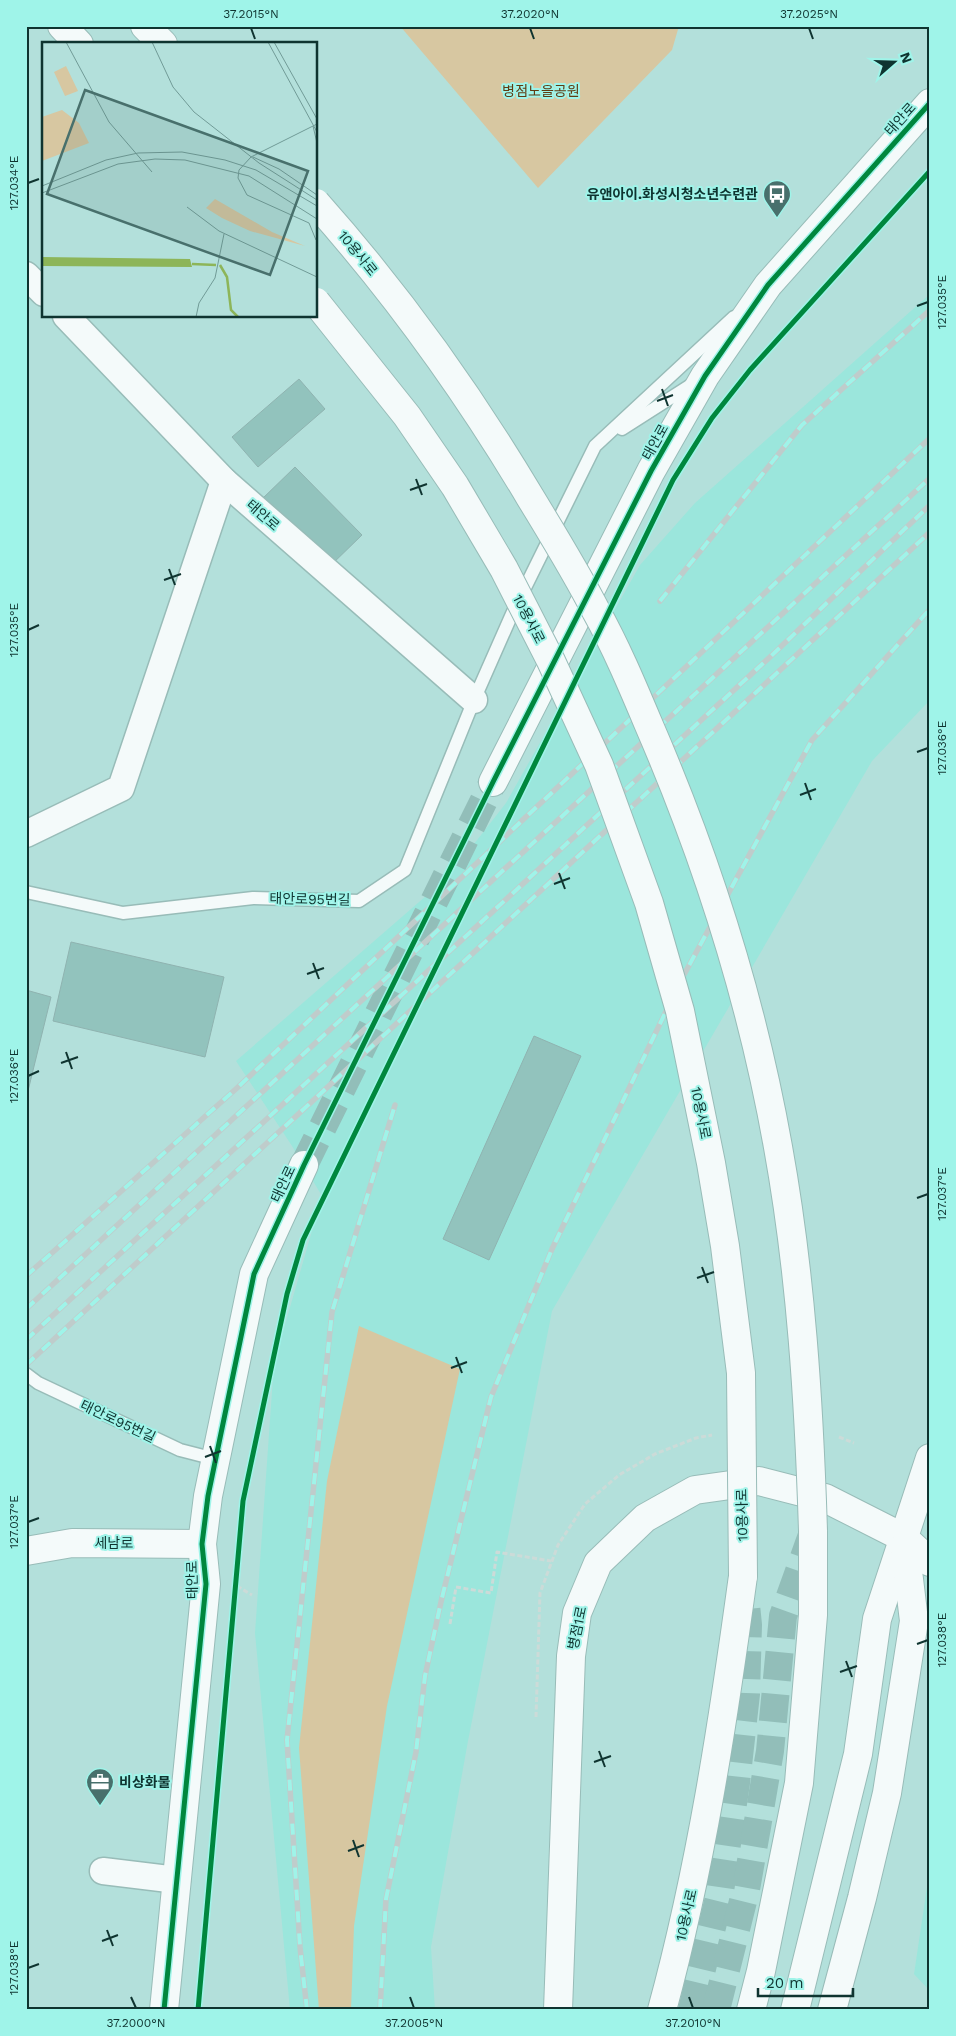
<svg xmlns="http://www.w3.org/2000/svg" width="956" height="2036" viewBox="0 0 956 2036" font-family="'Work Sans','Noto Sans KR',sans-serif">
<rect width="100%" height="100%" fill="#b3e0db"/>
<!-- built -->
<g fill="#9be6dc">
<polygon points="930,294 930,700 872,761 552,1311 468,1741 431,1947 435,2010 290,2010 255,1633 274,1363 322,1196 292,1146 236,1061 449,876 506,803 640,565 695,503"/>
<polygon points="930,1867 930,1991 914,1974"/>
</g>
<!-- green -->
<g fill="#d7c7a1">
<polygon points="400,26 679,26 672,50 538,188"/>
<polygon points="359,1326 460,1369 387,1706 354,1926 351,2010 319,2010 299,1748 327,1481"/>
</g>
<!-- building -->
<g fill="#92c3bd" stroke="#8fb3b0">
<polygon points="299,379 325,409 258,467 232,437"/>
<polygon points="295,467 362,535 328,568 261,500"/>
<polygon points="71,942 224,977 205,1057 53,1021"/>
<polygon points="26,990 51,997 26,1099"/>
<polygon points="534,1036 581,1056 489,1260 443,1239"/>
</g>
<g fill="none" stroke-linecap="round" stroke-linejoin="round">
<!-- tertiary-tunnel -->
<g stroke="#92beb9" stroke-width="28" stroke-dasharray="28 14" stroke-linecap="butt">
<polyline points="304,1165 493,782"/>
<polyline points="692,2010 719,1898 736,1783 746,1694 748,1625 746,1605"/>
<polyline points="716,2010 746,1889 757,1827 770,1751 783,1616 812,1535"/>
</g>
<!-- service casing -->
<g stroke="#98bcb8" stroke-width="15">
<g id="service">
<polyline points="622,429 694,383"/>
<polyline points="26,892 123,913 253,898 359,901 405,870 474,700 512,614 595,446 734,317"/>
<polyline points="26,1374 38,1383 180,1450 215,1459"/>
</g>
</g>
<!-- minor casing -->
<g stroke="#98bcb8" stroke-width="29">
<g id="minor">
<polyline points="26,275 44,293"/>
<polyline points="66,316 224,481 474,700"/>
<polyline points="26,834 121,788 224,481"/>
<polyline points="103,1871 177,1880"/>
</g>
</g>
<!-- tertiary casing -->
<g stroke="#98bcb8" stroke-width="30">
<g id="tertiary">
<polyline points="62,26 79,44"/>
<polyline points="145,26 163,44"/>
<polyline points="493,782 651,471 705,376 768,285 930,103"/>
<polyline points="26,1551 72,1543 202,1544"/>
<polyline points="164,2010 206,1584 202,1544 208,1496 254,1274 304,1165"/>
<polyline points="558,2010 571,1656 577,1613 598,1563 645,1518 695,1490 759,1481 825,1498 904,1538 930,1562"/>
<path d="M662 2010C701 1867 723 1722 743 1576"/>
<polyline points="751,2010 761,1971 799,1783 813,1615 813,1531"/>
<polyline points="795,2010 858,1754 877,1619 930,1458"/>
<polyline points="832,2010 862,1898 887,1793 914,1621 905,1546"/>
</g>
</g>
<!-- path -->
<g stroke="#ccdbd8" stroke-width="3" stroke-dasharray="5 2.5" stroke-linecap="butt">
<polyline points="839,1437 854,1443"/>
<polyline points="237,1586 252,1595"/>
<polyline points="450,1624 456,1587 491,1593 497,1552 551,1561"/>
<polyline points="536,1717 540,1593 558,1545 585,1504 619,1475 655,1454 696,1438 712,1435"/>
</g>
<!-- service -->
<use href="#service" stroke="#f4fafa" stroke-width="12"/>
<!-- minor -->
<use href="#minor" stroke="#f4fafa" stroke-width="26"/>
<!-- tertiary -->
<use href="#tertiary" stroke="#f4fafa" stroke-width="28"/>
<!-- rail casing -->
<g stroke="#bfcccb" stroke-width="5.5">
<g id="rail">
<polyline points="660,601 802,425 930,310"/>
<polyline points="26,1276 237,1088 930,438"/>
<polyline points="26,1309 930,478"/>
<polyline points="26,1340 770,657 930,505"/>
<polyline points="26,1365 930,532"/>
<polyline points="307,2010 300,1947 287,1740 332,1312 395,1105"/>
<polyline points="380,2010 386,1899 416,1752 425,1676 441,1602 491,1397 552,1249 680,982 812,740 930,609"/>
</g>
</g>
<!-- rail -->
<use href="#rail" stroke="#9ff4e9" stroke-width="4" stroke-dasharray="11" stroke-linecap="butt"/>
<!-- tertiary-bridge casing -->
<g stroke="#98bcb8" stroke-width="30" stroke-linecap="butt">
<g id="tertiary-bridge">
<path d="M316 203C397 294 468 393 530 497 553 535 576 572 596 611 616 647 632 685 648 723 707 859 752 1001 778 1147 801 1274 809 1403 813 1531"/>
<polyline points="316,302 407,416 455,486 504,569 551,661 599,765 649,903 680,1011 711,1163 725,1246 741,1373 743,1576"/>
</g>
</g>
<!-- tertiary-bridge -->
<use href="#tertiary-bridge" stroke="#f4fafa" stroke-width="28"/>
<!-- cycleway casing -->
<g stroke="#9ff4e9" stroke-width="8">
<g id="cycleway">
<polyline points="164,2010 206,1584 202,1544 208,1496 254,1274 304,1165 493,782 651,471 705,376 768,285 930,103"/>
<polyline points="198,2010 243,1501 287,1294 303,1240 673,480 712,418 750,370 930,171"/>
</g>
</g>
<!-- cycleway -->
<use href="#cycleway" stroke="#00873e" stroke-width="5"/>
</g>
<!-- ticks -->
<path fill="none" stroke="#0f3430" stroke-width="2" d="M251 28 255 39M530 28 534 39M809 28 813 39M28 183 39 179M917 306 928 302M662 389 668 406M657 401 673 395M416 479 422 495M410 490 427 484M169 569 175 585M164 580 181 574M28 630 39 625M917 752 928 748M805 783 811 800M800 795 816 789M559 873 565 889M554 884 570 878M313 963 319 979M307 974 324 968M66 1052 72 1069M61 1063 78 1057M28 1076 39 1071M917 1198 928 1194M702 1267 708 1283M697 1278 714 1272M456 1357 462 1373M451 1368 467 1362M210 1446 216 1463M205 1457 221 1451M28 1522 39 1518M917 1644 928 1640M846 1661 852 1677M840 1672 857 1666M599 1751 605 1767M594 1762 611 1756M353 1840 359 1857M348 1851 364 1845M107 1930 113 1946M102 1941 118 1935M28 1968 39 1964M131 1997 136 2008M410 1997 414 2008M689 1997 693 2008"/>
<!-- icons -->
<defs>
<g id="bus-pin" transform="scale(1.4375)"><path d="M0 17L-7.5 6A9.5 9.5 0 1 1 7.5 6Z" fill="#48706c" stroke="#9ff4e9"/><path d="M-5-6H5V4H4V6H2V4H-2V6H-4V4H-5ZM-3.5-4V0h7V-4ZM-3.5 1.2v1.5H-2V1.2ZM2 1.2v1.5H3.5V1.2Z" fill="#fff"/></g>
<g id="office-pin" transform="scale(1.4375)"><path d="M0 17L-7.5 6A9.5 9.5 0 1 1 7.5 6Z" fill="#48706c" stroke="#9ff4e9"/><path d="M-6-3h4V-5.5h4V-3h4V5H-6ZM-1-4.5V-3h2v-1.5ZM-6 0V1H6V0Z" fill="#fff"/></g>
</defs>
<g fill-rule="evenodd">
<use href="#bus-pin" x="777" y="194"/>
<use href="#office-pin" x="100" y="1782"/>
</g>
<g text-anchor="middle" stroke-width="4" stroke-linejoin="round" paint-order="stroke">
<!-- park labels -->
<g font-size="14" fill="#5f3b12" stroke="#9ff4e9">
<text x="541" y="96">병점노을공원</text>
</g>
<!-- street labels -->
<g font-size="14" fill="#0f3430" stroke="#9ff4e9">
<text transform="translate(900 119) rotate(-48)" y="5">태안로</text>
<text transform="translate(358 253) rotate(51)" y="5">10용사로</text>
<text transform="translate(655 442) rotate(-61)" y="5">태안로</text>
<text transform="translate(263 515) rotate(41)" y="5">태안로</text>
<text transform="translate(529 619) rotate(63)" y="5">10용사로</text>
<text transform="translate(310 899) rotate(1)" y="5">태안로95번길</text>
<text transform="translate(701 1113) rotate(79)" y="5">10용사로</text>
<text transform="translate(283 1184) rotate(-65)" y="5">태안로</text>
<text transform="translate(118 1421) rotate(25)" y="5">태안로95번길</text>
<text transform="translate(742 1515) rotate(-91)" y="5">10용사로</text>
<text x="114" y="1548">세남로</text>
<text transform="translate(192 1580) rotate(-91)" y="5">태안로</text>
<text transform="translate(577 1628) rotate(-78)" y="5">병점1로</text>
<text transform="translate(686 1915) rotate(-77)" y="5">10용사로</text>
</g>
<!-- poi labels -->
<g font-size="14" font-weight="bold" fill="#0f3430" stroke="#9ff4e9" text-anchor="end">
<text x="758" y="199">유앤아이.화성시청소년수련관</text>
<text x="119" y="1787" text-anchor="start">비상화물</text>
</g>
</g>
<!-- overview -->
<g transform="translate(42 42)">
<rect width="275" height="275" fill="#b3e0db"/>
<path d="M24 24 36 49 23 54 12 30ZM20 68 37 81 47 101 0 119V75ZM173 157 230 190 263 204 208 189 180 176 164 166Z" fill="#d7c7a1"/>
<path d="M0 215 148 217 150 225 0 224Z" fill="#8db559"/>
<path fill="none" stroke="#8db559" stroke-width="2.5" d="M150 222 174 223M178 223 185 235 189 268 196 275"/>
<path fill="none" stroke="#719b97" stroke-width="1" d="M24 0 67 80 110 130M110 0 131 45 152 70 217 121 275 158M226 0 275 90M232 0 275 77M271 84 275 101M211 115 237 127 275 153M0 144 64 118 96 111 140 110 183 118 214 128 275 164M0 151 76 122 113 117 143 118 207 134 275 177M145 165 177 189 275 235M274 198 267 181 205 153 196 136 197 128 209 115 275 82M154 275 157 261 173 236 182 192"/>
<path fill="#48706c" fill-opacity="0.15" stroke="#48706c" stroke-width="2.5" d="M43 48 266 129 228 233 5 152Z"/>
<rect width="275" height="275" fill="none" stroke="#0f3430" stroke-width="2.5"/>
</g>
<!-- border -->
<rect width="956" height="2036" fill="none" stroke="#9ff4e9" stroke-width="55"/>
<!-- north arrow -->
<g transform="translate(894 62) rotate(70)" stroke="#9ff4e9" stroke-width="4" paint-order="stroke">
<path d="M0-4L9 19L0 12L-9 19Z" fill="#0f3430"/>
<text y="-8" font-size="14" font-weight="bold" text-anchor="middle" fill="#0f3430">N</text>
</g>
<!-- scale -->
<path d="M758 1988v8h95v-8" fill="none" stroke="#0f3430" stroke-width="2.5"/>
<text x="766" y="1988" font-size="15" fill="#0f3430" stroke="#9ff4e9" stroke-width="4" paint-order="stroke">20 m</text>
<rect x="28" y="28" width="900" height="1980" fill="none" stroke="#0f3430" stroke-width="2"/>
<g font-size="12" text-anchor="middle" fill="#0f3430">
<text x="251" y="18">37.2015°N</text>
<text x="530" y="18">37.2020°N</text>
<text x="809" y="18">37.2025°N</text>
<text transform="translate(14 183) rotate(-90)" y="4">127.034°E</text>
<text transform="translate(942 302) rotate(-90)" y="4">127.035°E</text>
<text transform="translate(14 630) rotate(-90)" y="4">127.035°E</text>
<text transform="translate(942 748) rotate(-90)" y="4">127.036°E</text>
<text transform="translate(14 1076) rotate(-90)" y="4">127.036°E</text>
<text transform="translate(942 1194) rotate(-90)" y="4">127.037°E</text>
<text transform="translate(14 1522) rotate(-90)" y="4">127.037°E</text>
<text transform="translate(942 1640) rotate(-90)" y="4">127.038°E</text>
<text transform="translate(14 1968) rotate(-90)" y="4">127.038°E</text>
<text x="136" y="2027">37.2000°N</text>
<text x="414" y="2027">37.2005°N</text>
<text x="693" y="2027">37.2010°N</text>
</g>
</svg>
